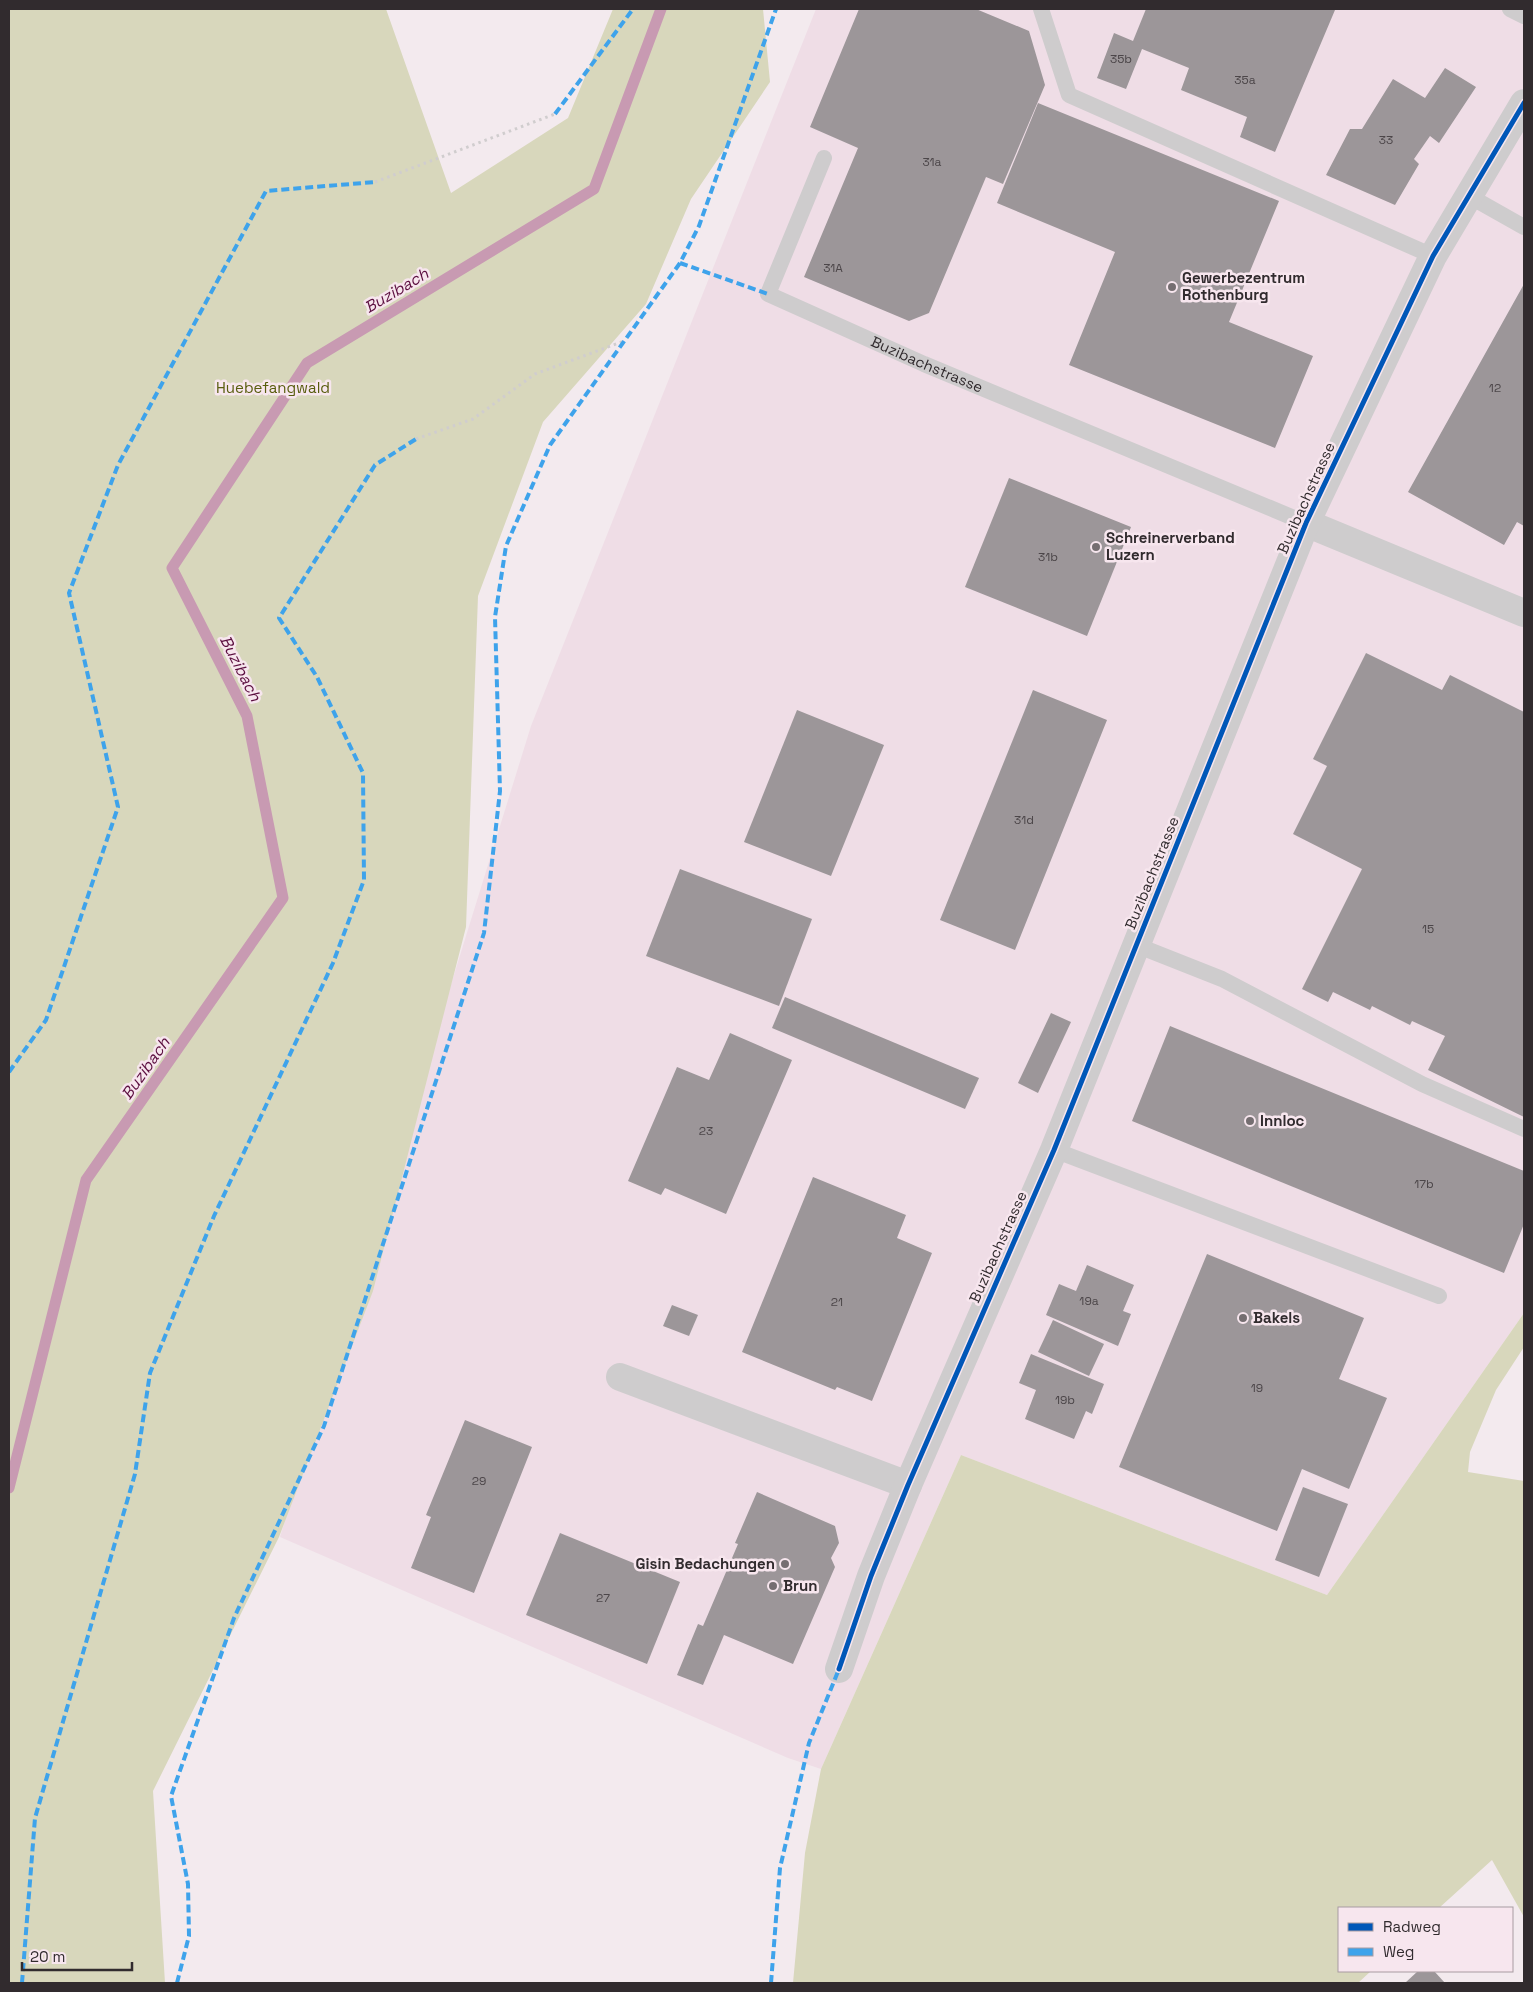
<svg xmlns="http://www.w3.org/2000/svg" width="1533" height="1992" viewBox="0 0 1533 1992" font-family="'Space Grotesk',sans-serif">
<rect width="100%" height="100%" fill="#f3eaee"/>
<!-- built -->
<polygon fill="#efdde6" points="816,9 1524,9 1524,1313 1327,1595 961,1455 821,1769 788,1758 280,1537 531,726"/>
<!-- green -->
<g fill="#d8d7bc">
<polygon points="9,9 386,9 451,193 568,118 613,9 763,9 770,82 691,199 646,304 543,422 478,596 466,927 373,1291 279,1537 153,1791 165,1983 9,1983"/>
<polygon points="1524,1313 1524,1347 1496,1390 1470,1452 1468,1472 1524,1481 1524,1917 1492,1860 1439,1908 1339,1908 1339,1971 1371,1971 1358,1983 793,1983 805,1853 821,1769 961,1455 1327,1595"/>
</g>
<g fill="none" stroke-linecap="round" stroke-linejoin="round">
<!-- stream -->
<polyline stroke="#c89ab2" stroke-width="11" points="9,1488 86,1180 283,898 247,716 172,568 307,363 594,189 661,9"/>
</g>
<!-- building -->
<g fill="#9c9699">
<polygon points="859,9 976,9 1029,31 1045,85 1003,184 986,177 929,313 909,321 804,277 858,148 810,127"/>
<polygon points="1146,9 1335,10 1275,152 1240,137 1247,117 1181,90 1189,68 1142,49 1126,89 1097,78 1114,33 1133,41"/>
<polygon points="1445,68 1476,87 1439,143 1430,136 1414,159 1419,164 1395,205 1326,175 1350,129 1362,129 1393,79 1425,98"/>
<polygon points="1038,103 1279,201 1229,322 1313,356 1275,448 1069,365 1115,252 997,203"/>
<polygon points="1524,284 1524,526 1517,522 1504,545 1408,492"/>
<polygon points="1009,478 1131,527 1087,636 965,587"/>
<polygon points="1366,653 1442,690 1450,675 1524,712 1524,1117 1428,1070 1445,1036 1412,1021 1410,1025 1372,1006 1370,1010 1333,992 1328,1002 1302,989 1362,869 1293,834 1327,766 1313,759"/>
<polygon points="1033,690 1107,720 1015,950 940,920"/>
<polygon points="797,710 884,745 831,876 744,842"/>
<polygon points="680,869 812,919 779,1006 646,956"/>
<polygon points="785,997 979,1078 965,1109 772,1028"/>
<polygon points="1051,1013 1071,1022 1038,1093 1018,1083"/>
<polygon points="1170,1026 1524,1171 1524,1224 1504,1273 1132,1121"/>
<polygon points="730,1033 792,1060 726,1214 665,1188 661,1195 628,1181 677,1067 709,1080"/>
<polygon points="813,1177 906,1215 897,1238 932,1253 872,1401 837,1387 835,1390 742,1352"/>
<polygon points="1207,1254 1364,1318 1339,1379 1387,1398 1349,1489 1302,1469 1277,1531 1119,1467"/>
<polygon points="1087,1265 1134,1285 1123,1311 1131,1314 1118,1346 1046,1315 1059,1284 1076,1291"/>
<polygon points="672,1305 698,1315 689,1336 663,1326"/>
<polygon points="1053,1320 1104,1344 1089,1376 1038,1352"/>
<polygon points="1031,1354 1104,1384 1092,1414 1086,1411 1074,1439 1025,1419 1036,1390 1019,1383"/>
<polygon points="465,1420 532,1447 474,1593 411,1568 431,1517 426,1515"/>
<polygon points="1303,1487 1348,1504 1319,1577 1275,1560"/>
<polygon points="757,1492 835,1526 839,1543 831,1558 835,1567 793,1664 724,1635 703,1685 677,1675 698,1624 703,1626 738,1544 735,1543"/>
<polygon points="560,1533 680,1582 647,1664 526,1615"/>
<polygon points="1418,1971 1434,1971 1445,1983 1405,1983"/>
</g>
<g fill="none" stroke-linecap="round" stroke-linejoin="round">
<!-- path -->
<g stroke="#d0cdce" stroke-width="3" stroke-dasharray="2.5 4" stroke-linecap="butt">
<polyline points="375,182 555,114"/>
<polyline points="416,439 473,419 535,374 624,341"/>
</g>
<!-- service -->
<g stroke="#cecccd" stroke-width="16">
<polyline points="1041,9 1069,95 1433,256"/>
<polyline points="1510,9 1524,16"/>
<path id="s1" d="M824 158 768 294 924 364 1306 523"/>
<polyline points="1469,196 1524,227"/>
<polyline points="1136,945 1222,979 1422,1084 1524,1129"/>
<polyline points="1054,1150 1439,1296"/>
</g>
<!-- minor -->
<g stroke="#cecccd" stroke-width="28">
<polyline points="1306,523 1524,613"/>
<polyline points="620,1377 908,1485"/>
<polyline points="839,1669 871,1576 908,1485 1054,1150 1306,523 1433,256 1524,103"/>
</g>
<!-- quiet -->
<g stroke="#3ea3eb" stroke-width="4" stroke-dasharray="8 4" stroke-linecap="butt">
<polyline points="555,114 633,9"/>
<polyline points="680,263 768,294"/>
<polyline points="9,1072 46,1020 118,807 69,593 118,465 266,191 375,182"/>
<polyline points="22,1983 35,1818 135,1474 150,1373 214,1216 333,963 364,880 363,773 317,677 279,618 375,465 416,439"/>
<polyline points="177,1983 189,1936 188,1884 171,1796 234,1618 324,1426 484,933 500,791 495,617 506,546 550,445 680,263 699,226 776,9"/>
<polyline points="771,1983 780,1868 809,1743 839,1669"/>
</g>
<!-- cycleway casing -->
<g stroke="#f7e6ee" stroke-width="8">
<polyline id="cycleway" points="839,1669 871,1576 908,1485 1054,1150 1306,523 1433,256 1524,103"/>
</g>
<!-- cycleway -->
<use href="#cycleway" stroke="#0057b8" stroke-width="5"/>
</g>
<!-- markers -->
<g fill="#756e71" stroke="#f7e6ee" stroke-width="2">
<circle cx="1172" cy="287" r="5"/>
<circle cx="1096" cy="547" r="5"/>
<circle cx="1250" cy="1121" r="5"/>
<circle cx="1243" cy="1318" r="5"/>
<circle cx="785" cy="1564" r="5"/>
<circle cx="773" cy="1586" r="5"/>
</g>
<g text-anchor="middle" stroke-width="5" stroke-linejoin="round" paint-order="stroke">
<!-- number labels -->
<g font-size="12" fill="#4c4649">
<text x="1121" y="63">35b</text>
<text x="1245" y="84">35a</text>
<text x="1386" y="144">33</text>
<text x="932" y="166">31a</text>
<text x="833" y="272">31A</text>
<text x="1495" y="392">12</text>
<text x="1048" y="561">31b</text>
<text x="1024" y="824">31d</text>
<text x="1428" y="933">15</text>
<text x="706" y="1135">23</text>
<text x="1424" y="1188">17b</text>
<text x="1089" y="1305">19a</text>
<text x="837" y="1306">21</text>
<text x="1257" y="1392">19</text>
<text x="1065" y="1404">19b</text>
<text x="479" y="1485">29</text>
<text x="603" y="1602">27</text>
</g>
<!-- poi labels -->
<g font-size="15" font-weight="bold" fill="#312b2e" stroke="#f7e6ee" text-anchor="start">
<text x="1182" y="283">Gewerbezentrum<tspan x="1182" dy="17">Rothenburg</tspan></text>
<text x="1106" y="543">Schreinerverband<tspan x="1106" dy="17">Luzern</tspan></text>
<text x="1260" y="1126">Innloc</text>
<text x="1253" y="1323">Bakels</text>
<text x="775" y="1569" text-anchor="end">Gisin Bedachungen</text>
<text x="783" y="1591">Brun</text>
</g>
<!-- street labels -->
<g font-size="15" fill="#312b2e" stroke="#f7e6ee">
<text dy="5" stroke="none"><textPath href="#s1" startOffset="321">Buzibachstrasse</textPath></text>
<text transform="translate(1306 498) rotate(-66)" y="5">Buzibachstrasse</text>
<text transform="translate(1152 873) rotate(-68)" y="5">Buzibachstrasse</text>
<text transform="translate(998 1247) rotate(-66)" y="5">Buzibachstrasse</text>
</g>
<!-- park labels -->
<g font-size="15" fill="#585d0e" stroke="#f7e6ee">
<text x="273" y="393">Huebefangwald</text>
</g>
<!-- water labels -->
<g font-size="16" font-style="italic" fill="#5b0e3f" stroke="#f7e6ee">
<text transform="translate(396 290) rotate(-31)" y="6">Buzibach</text>
<text transform="translate(241 668) rotate(63)" y="6">Buzibach</text>
<text transform="translate(145 1068) rotate(-55)" y="6">Buzibach</text>
</g>
</g>
<!-- border -->
<rect width="1533" height="1992" fill="none" stroke="#312b2e" stroke-width="20"/>
<!-- legend -->
<rect x="1338" y="1907" width="175" height="65" fill="#f7e6ee" stroke="#a89ba1"/>
<rect x="1348" y="1923" width="25" height="8" fill="#0057b8" stroke="#a89ba1"/>
<text x="1383" y="1932" font-size="15" fill="#312b2e">Radweg</text>
<rect x="1348" y="1948" width="25" height="8" fill="#3ea3eb" stroke="#a89ba1"/>
<text x="1383" y="1957" font-size="15" fill="#312b2e">Weg</text>
<!-- scale -->
<path d="M22 1962v8h110v-8" fill="none" stroke="#312b2e" stroke-width="2.5"/>
<text x="30" y="1962" font-size="15" fill="#312b2e" stroke="#f7e6ee" stroke-width="4" paint-order="stroke">20 m</text>
</svg>
